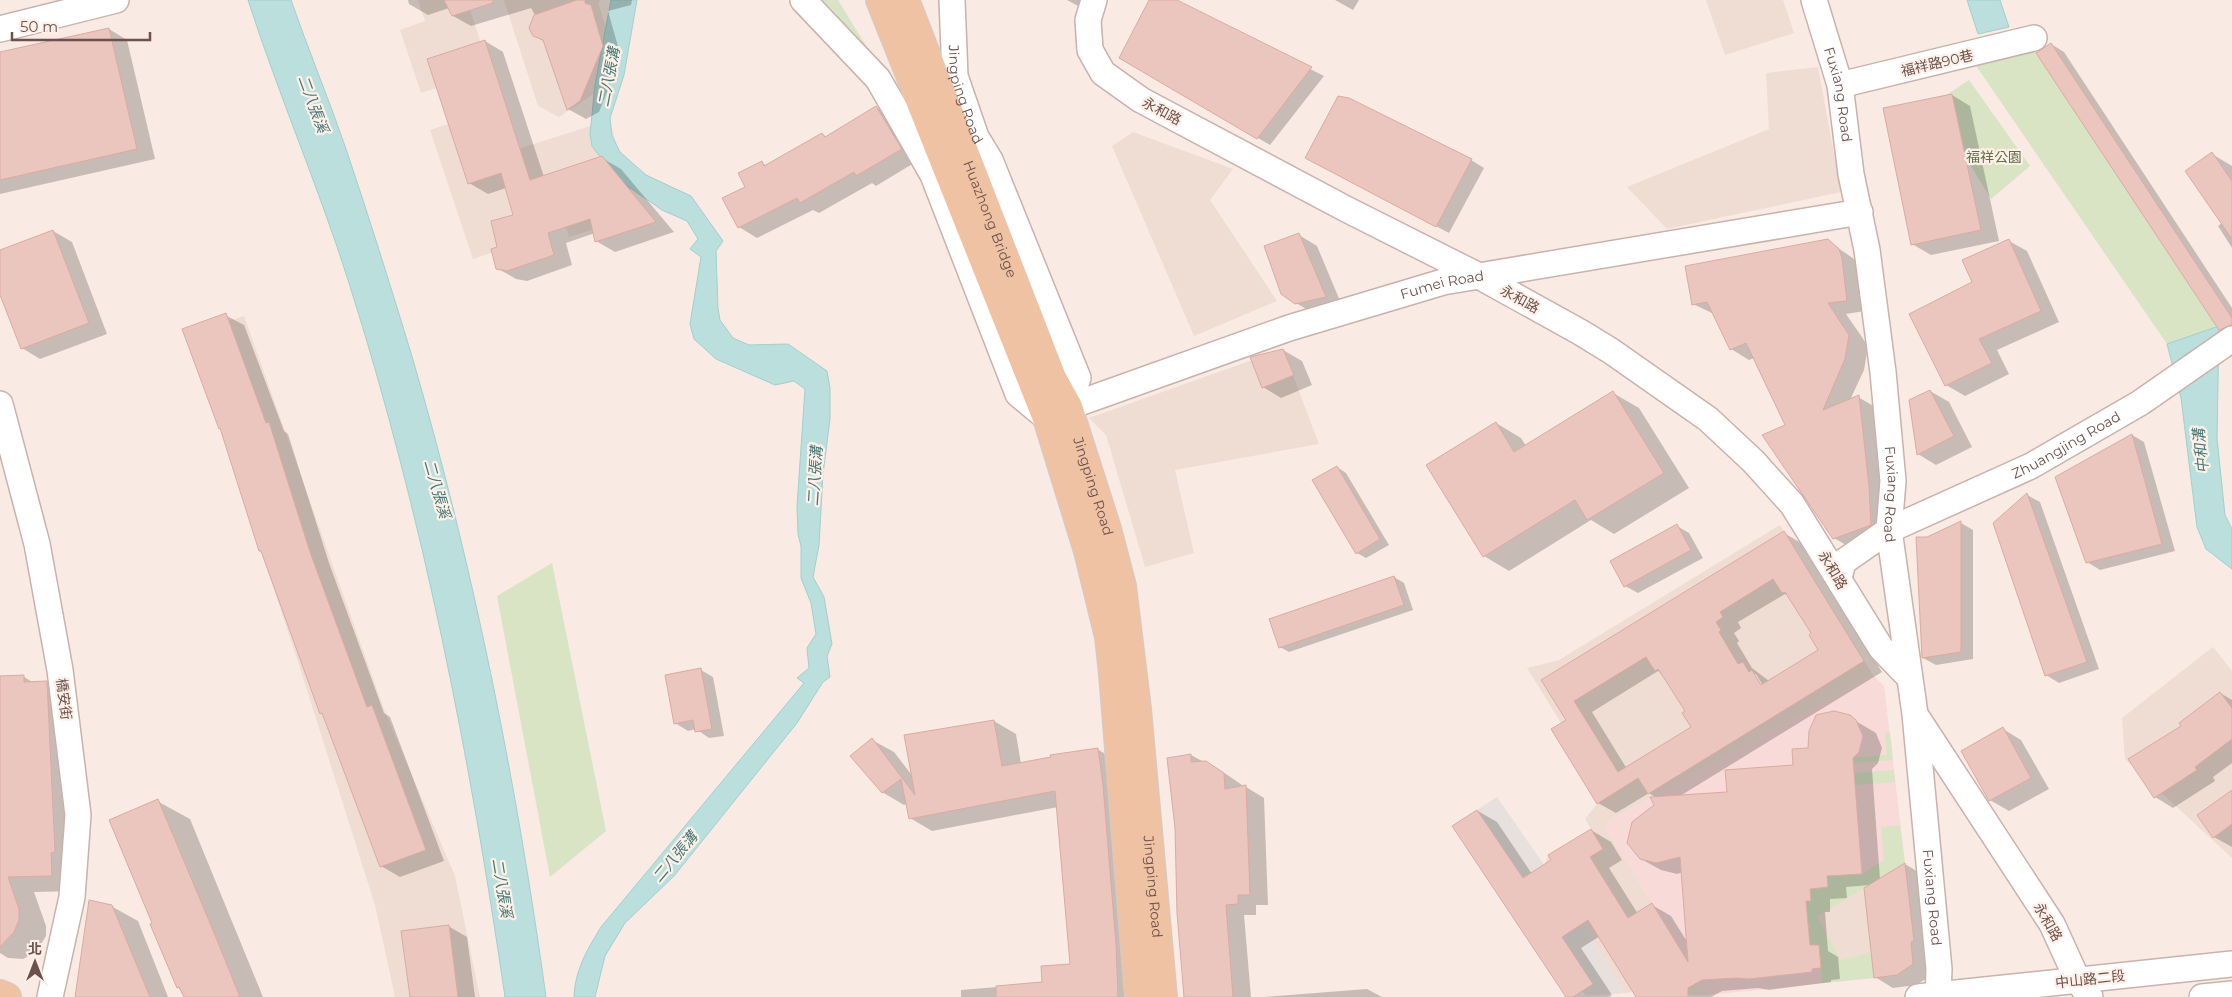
<svg xmlns="http://www.w3.org/2000/svg" width="2232" height="997" viewBox="0 0 2232 997" font-family="Montserrat,'Noto Sans TC',sans-serif">
<rect width="100%" height="100%" fill="#f9ebe3"/>
<!-- residential -->
<g fill="#efdcd2">
<polygon points="418,0 487,0 469,6 515,150 609,120 639,215 569,237 561,211 521,243 473,259 430,130 472,116 460,80 421,93 400,30 425,21"/>
<polygon points="504,0 601,0 598,3 607,30 595,93 559,117 538,106"/>
<polygon points="1706,0 1783,0 1794,33 1725,55"/>
<polygon points="1818,67 1841,192 1667,229 1627,187 1769,129 1766,73"/>
<polygon points="1133,132 1233,169 1210,200 1277,301 1194,336 1112,146"/>
<polygon points="244,316 385,712 455,876 480,997 395,997 375,905 299,665 189,333"/>
<polygon points="1283,349 1319,444 1175,470 1194,553 1145,567 1106,435 1089,418"/>
<polygon points="1780,525 1873,675 1609,821 1607,830 1709,995 1636,997 1633,992 1624,993 1594,942 1594,937 1545,864 1548,855 1591,829 1585,819 1597,804 1551,729 1561,723 1527,668 1559,660"/>
<polygon points="2213,647 2232,671 2232,858 2125,759 2122,718"/>
<polygon points="1905,863 1914,941 1911,942 1913,964 1897,975 1874,978 1871,952 1841,960 1817,917"/>
</g>
<!-- commercial -->
<polygon fill="#f8dad8" points="1873,675 1884,686 1905,863 1817,917 1841,960 1871,952 1874,978 1709,995 1607,830 1609,821"/>
<!-- industrial -->
<polygon fill="#e8e0dd" points="1497,797 1594,937 1594,942 1624,993 1586,996 1582,991 1573,997 1566,997 1452,826"/>
<!-- green -->
<g fill="#d8e4c4">
<polygon points="811,0 838,0 887,80"/>
<polygon points="2031,43 2219,326 2167,344 1972,60"/>
<polygon points="1969,80 2030,166 1991,199 1933,104"/>
<polygon points="552,563 606,831 550,877 497,596"/>
<polygon points="1890,732 1893,760 1853,763 1853,758 1887,755 1885,733"/>
<polygon points="1894,770 1895,782 1855,785 1854,773"/>
<polygon points="1900,825 1905,863 1817,917 1841,960 1871,952 1874,978 1822,983 1819,945 1810,945 1806,901 1811,901 1810,889 1828,887 1827,876 1862,874 1884,860 1881,827"/>
</g>
<!-- water -->
<g fill="#badfdc" stroke="#a2cfcd">
<path d="M248 0H291C308 49 328 97 345 146 368 214 390 284 411 353 473 564 516 779 546 997H505C470 756 423 516 349 283 319 188 279 96 248 0Z"/>
<path d="M611 0H637L624 75 610 118 612 136 620 152 646 175 691 196 723 241 716 251 718 308 720 320 733 338 749 345 788 344 827 371 830 388V419L823 474 819 545 813 577 824 597 832 644 827 656 830 677 823 682 797 723 674 876 625 923 605 956 595 997H574C575 970 587 950 601 927L804 683 797 678 809 668 807 648 816 634 811 603 801 578V546L798 534 797 506 805 389 794 381 775 385 716 359 694 339 690 324 701 257 690 249 698 239 687 221 662 210 616 178 592 146 590 134 595 85Z"/>
<polygon points="1967,0 2000,0 2009,27 1978,34"/>
<polygon points="2219,326 2217,438 2225,515 2232,529 2232,569 2206,549 2197,527 2181,398 2167,344"/>
</g>
<!-- shadow -->
<g fill="#0003" fill-rule="evenodd">
<polygon points="408,0 632,0 631,5 608,11 621,57 599,112 586,119 568,109 545,42 534,35 535,15 531,8 471,26 453,16 449,8 428,15 409,4"/>
<polygon points="1067,0 1089,0 1078,6"/>
<polygon points="1150,0 1174,0 1324,76 1270,145 1121,58"/>
<polygon points="1335,0 1359,0 1353,10"/>
<polygon points="109,29 127,40 155,159 0,194 0,54"/>
<polygon points="485,41 503,52 544,177 602,158 621,169 674,232 615,252 596,241 595,233 566,243 572,265 527,281 516,279 497,268 499,248 515,216 506,188 488,194 469,183"/>
<polygon points="2051,44 2064,52 2232,308 2232,337 2220,330"/>
<polygon points="1952,95 1970,106 1999,241 1931,255 1912,244"/>
<polygon points="876,107 895,118 919,160 876,186 872,183 819,213 813,210 757,238 739,227 747,187 762,163 767,166 822,134 827,137"/>
<polygon points="2212,154 2232,166 2232,248 2218,226 2222,223"/>
<polygon points="1471,160 1484,168 1449,233 1320,165"/>
<polygon points="53,231 72,242 107,334 40,359 22,348 0,292 0,252"/>
<polygon points="1299,235 1317,246 1343,308 1315,314 1296,303"/>
<polygon points="1828,241 1857,261 1865,311 1846,314 1868,346 1864,370 1850,400 1858,397 1877,408 1890,535 1853,549 1834,538 1787,426 1754,358 1749,360 1731,349 1714,314 1693,304"/>
<polygon points="2009,241 2027,251 2059,322 1997,350 2009,374 1965,396 1946,385 1910,314 1974,283"/>
<polygon points="225,315 244,325 284,431 288,434 329,563 384,713 390,717 444,861 400,877 381,866 324,714 321,713 220,428"/>
<polygon points="1283,350 1302,361 1312,385 1281,398 1263,387"/>
<polygon points="1930,391 1949,402 1972,447 1936,465 1918,454"/>
<polygon points="1613,393 1639,408 1689,488 1614,534 1591,520 1509,571 1484,556 1496,423 1521,438 1526,446"/>
<polygon points="2132,435 2144,442 2175,551 2100,570 2087,562"/>
<polygon points="1337,467 1346,473 1389,545 1366,558 1357,553"/>
<polygon points="2027,495 2040,502 2099,669 2059,683 2046,675"/>
<polygon points="1961,523 1973,530 1973,659 1936,665 1923,658 1928,538"/>
<polygon points="1677,526 1689,533 1703,558 1638,593 1625,586"/>
<path d="M1784 533 1803 544 1882 672 1680 796 1728 793 1794 766 1809 749 1834 712 1842 713 1876 733 1882 748 1878 763 1872 769 1880 879 1905 864 1923 875 1932 975 1916 985 1893 988 1875 977 1870 885 1846 887 1847 898 1830 899V912H1825L1828 951 1838 957 1840 979 1831 980V982L1769 990 1758 988 1722 991 1711 997H1637L1600 936 1581 948 1612 995 1609 997H1567L1478 811 1497 822 1532 874 1591 830 1611 842 1622 860 1609 868 1638 914 1652 905 1671 916 1688 943 1683 872 1677 874 1661 870 1641 859 1657 798 1649 793 1616 813 1598 803 1568 720 1543 680ZM1785 594 1789 596 1813 634 1820 650 1769 681 1752 668 1737 643 1739 641 1734 633 1741 628 1738 622ZM1658 671 1662 674 1687 711 1693 728 1627 769 1592 712ZM1753 674H1756L1765 689 1763 691Z"/>
<polygon points="1394,577 1404,583 1413,610 1289,652 1280,647"/>
<polygon points="701,670 713,677 724,736 709,738 696,729 688,731 675,723"/>
<polygon points="0,677 24,677 34,683 47,682 74,698 79,891 34,892 46,926 46,936 36,952 23,959 8,958 0,953"/>
<polygon points="2220,693 2232,700 2232,763 2213,777 2215,781 2173,808 2155,797 2182,726"/>
<polygon points="994,721 1016,734 1021,764 1097,749 1119,762 1140,997 961,997 961,990 1044,983 1072,965 1058,807 932,831 910,818 907,803 904,805 882,792 872,740 894,752 914,778"/>
<polygon points="2003,729 2021,740 2049,789 2009,811 1990,800 1963,751"/>
<polygon points="1191,755 1226,774 1242,785 1242,787 1246,787 1264,798 1268,905 1256,905 1256,915 1244,915 1251,997 1186,997 1176,827 1169,759"/>
<polygon points="2232,791 2232,847 2214,837"/>
<polygon points="157,801 190,819 263,997 185,997 178,987"/>
<polygon points="111,906 138,921 168,997 77,997"/>
<polygon points="448,926 467,937 475,997 411,997"/>
<polygon points="1367,989 1382,997 1263,997"/>
</g>
<!-- building -->
<g fill="#eac6be" stroke="#dbaaa1" fill-rule="evenodd">
<polygon points="444,0 493,0 493,3 452,16"/>
<polygon points="577,0 585,0 585,3 591,5 603,46 580,101 567,110 543,40 533,36 529,28 534,15"/>
<polygon points="1149,0 1177,0 1312,67 1257,139 1119,58"/>
<polygon points="109,28 137,149 0,180 0,52"/>
<polygon points="485,40 530,180 602,156 656,222 595,242 590,219 548,233 554,255 507,271 496,269 491,249 497,247 491,221 513,215 501,173 468,184 427,59"/>
<polygon points="2051,43 2232,318 2232,325 2219,330 2036,53"/>
<polygon points="1952,94 1981,230 1911,245 1883,108"/>
<polygon points="1338,96 1349,98 1472,159 1436,227 1305,158"/>
<polygon points="876,106 902,149 856,176 854,172 800,203 797,198 738,228 722,198 745,187 738,173 762,161 764,166 822,133 825,137"/>
<polygon points="2212,152 2232,181 2232,239 2185,171"/>
<polygon points="53,230 89,323 21,349 0,295 0,250"/>
<polygon points="1299,233 1326,297 1295,304 1281,294 1264,246"/>
<polygon points="1828,239 1839,249 1842,258 1847,301 1828,303 1849,335 1845,359 1823,410 1859,395 1869,486 1871,525 1833,539 1762,435 1785,425 1746,343 1730,350 1707,302 1692,305 1685,266"/>
<polygon points="2009,239 2041,311 1979,339 1992,363 1945,386 1909,314 1972,282 1962,260"/>
<polygon points="226,313 266,423 269,422 310,552 367,707 372,705 426,850 380,867 322,713 320,714 261,551 259,551 220,428 219,429 182,329"/>
<polygon points="1283,349 1294,375 1262,388 1250,357"/>
<polygon points="1930,390 1954,436 1917,455 1909,400"/>
<polygon points="1613,391 1664,473 1587,520 1575,500 1483,557 1426,465 1496,422 1514,452"/>
<polygon points="2132,434 2162,544 2086,563 2055,477"/>
<polygon points="1337,466 1380,539 1356,554 1312,480"/>
<polygon points="2027,493 2087,662 2045,676 1993,523"/>
<polygon points="1961,521 1961,652 1922,658 1916,537 1927,537"/>
<polygon points="1677,524 1691,550 1624,587 1610,561"/>
<path d="M1784 531 1864 661 1648 794 1638 778 1597 804 1551 729 1566 720 1541 680ZM1773 579 1782 593 1785 592 1811 633 1809 635 1818 650 1761 685 1752 670 1749 672 1743 662 1738 664 1719 632 1721 630 1716 622 1723 617 1720 612ZM1646 657 1655 671 1658 669 1664 678 1685 711 1682 713 1691 727 1618 772 1574 701Z"/>
<polygon points="1394,576 1404,605 1279,648 1269,619"/>
<polygon points="701,668 712,729 695,732 693,720 674,724 665,675"/>
<polygon points="24,675 24,682 47,681 55,852 51,853 52,876 8,877 19,909 19,920 14,932 0,947 0,676"/>
<polygon points="2220,692 2232,708 2232,739 2195,767 2197,770 2154,798 2128,759 2181,726 2179,723"/>
<polygon points="1834,711 1850,715 1856,720 1863,736 1859,752 1853,758 1862,874 1827,876 1828,887 1810,889 1811,901 1806,901 1810,945 1819,945 1821,968 1812,969 1812,972 1749,979 1737,978 1702,980 1688,988 1688,997 1636,997 1588,920 1562,937 1593,984 1573,997 1566,997 1452,826 1477,810 1523,878 1551,860 1548,855 1591,829 1603,849 1590,857 1628,918 1652,903 1688,962 1680,857 1656,863 1640,859 1627,843 1632,822 1654,805 1650,797 1727,792 1725,770 1793,765 1792,749 1808,748 1809,731 1816,715"/>
<polygon points="994,720 1002,766 1051,757 1050,755 1098,748 1103,785 1116,944 1118,997 996,997 996,986 1042,982 1041,966 1070,964 1055,791 909,819 901,779 882,793 850,756 872,738 915,795 904,735"/>
<polygon points="2003,727 2031,778 1989,801 1961,751"/>
<polygon points="1191,754 1191,762 1206,761 1224,773 1225,789 1246,785 1250,895 1238,895 1238,904 1226,905 1233,997 1184,997 1177,913 1175,828 1167,758"/>
<polygon points="2232,790 2232,824 2213,838 2197,815"/>
<polygon points="158,799 215,935 240,997 184,997 179,987 177,988 150,924 152,923 109,820"/>
<polygon points="1905,863 1914,941 1911,942 1913,964 1897,975 1874,978 1864,888"/>
<polygon points="89,900 112,905 150,997 75,997"/>
<polygon points="449,925 458,997 410,997 401,931"/>
</g>
<g fill="none" stroke-linecap="round" stroke-linejoin="round">
<!-- minor casing -->
<g stroke="#c8b2ab" stroke-width="28">
<g id="minor">
<polyline points="803,0 878,79 933,175 1018,394 1047,418"/>
<path id="s1" d="M952 0 955 76 976 137 990 160 1078 378 1068 407"/>
<polyline points="1094,0 1088,20 1090,50 1103,73 1141,100 1346,209 1477,275 1580,332 1611,351 1708,419 1753,461 1792,504 1881,648 1909,677"/>
<path id="s2" d="M1814 0 1840 85 1851 174 1867 250 1883 372 1893 481 1889 530 1915 714 1939 969 1938 997"/>
<polyline points="0,29 116,0"/>
<polyline points="1840,85 2034,38"/>
<polyline points="0,404 37,544 60,670 78,815 72,897 50,997"/>
<path id="s3" d="M1068 407 1289 328 1443 282 1860 212"/>
<path id="s4" d="M1839 578 1843 562 1889 530 2031 466 2140 403 2232 339"/>
<polyline points="1918,719 2052,924 2078,981 2090,997"/>
<polyline points="1918,997 2232,964"/>
<polyline points="2202,997 2232,994"/>
</g>
</g>
<!-- major casing -->
<g stroke="#d3cbc9" stroke-width="30">
<g id="major">
<polyline points="880,0 1047,418 1088,551 1109,637 1113,674 1139,997"/>
<path id="s5" d="M905 0 1052 378 1068 407 1107 529 1122 586 1137 709 1163 997"/>
<polyline points="0,994 7,997"/>
</g>
</g>
<!-- minor -->
<use href="#minor" stroke="#fff" stroke-width="25"/>
<!-- major -->
<use href="#major" stroke="#efc2a3" stroke-width="28"/>
</g>
<g text-anchor="middle" stroke-width="4.5" stroke-linejoin="round" paint-order="stroke">
<!-- street labels -->
<g font-size="14" fill="#6d514c" stroke="#fcf0e8">
<text transform="translate(1937 63) rotate(-13)" y="5">福祥路90巷</text>
<text dy="5" stroke="none"><textPath href="#s1" startOffset="96">Jingping Road</textPath></text>
<text dy="5" stroke="none"><textPath href="#s2" startOffset="98">Fuxiang Road</textPath></text>
<text transform="translate(1162 111) rotate(28)" y="5">永和路</text>
<text dy="5" stroke="none"><textPath href="#s5" startOffset="235">Huazhong Bridge</textPath></text>
<text dy="5" stroke="none"><textPath href="#s3" startOffset="394">Fumei Road</textPath></text>
<text transform="translate(1520 299) rotate(29)" y="5">永和路</text>
<text dy="5" stroke="none"><textPath href="#s4" startOffset="269">Zhuangjing Road</textPath></text>
<text dy="5" stroke="none"><textPath href="#s5" startOffset="522">Jingping Road</textPath></text>
<text dy="5" stroke="none"><textPath href="#s2" startOffset="502">Fuxiang Road</textPath></text>
<text transform="translate(1833 570) rotate(59)" y="5">永和路</text>
<text transform="translate(64 699) rotate(83)" y="5">橋安街</text>
<text dy="5" stroke="none"><textPath href="#s5" startOffset="928">Jingping Road</textPath></text>
<text dy="5" stroke="none"><textPath href="#s2" startOffset="908">Fuxiang Road</textPath></text>
<text transform="translate(2048 922) rotate(60)" y="5">永和路</text>
<text transform="translate(2090 979) rotate(-6)" y="5">中山路二段</text>
</g>
<!-- park labels -->
<g font-size="14" fill="#5d7146" stroke="#fcf0e8">
<text x="1994" y="162">福祥公園</text>
</g>
<!-- water labels -->
<g font-size="15" font-style="italic" fill="#467775" stroke="#fcf0e8">
<text transform="translate(609 77) rotate(-79)" y="5">二八張溝</text>
<text transform="translate(313 104) rotate(70)" y="5">二八張溪</text>
<text transform="translate(2201 451) rotate(-96)" y="5">中和溝</text>
<text transform="translate(815 476) rotate(-86)" y="5">二八張溝</text>
<text transform="translate(437 489) rotate(74)" y="5">二八張溪</text>
<text transform="translate(675 857) rotate(-50)" y="5">二八張溝</text>
<text transform="translate(502 888) rotate(81)" y="5">二八張溪</text>
</g>
</g>
<!-- north arrow -->
<g transform="translate(35 962)" stroke="#fcf0e8" stroke-width="4" paint-order="stroke">
<path d="M0-4L9 19L0 12L-9 19Z" fill="#6d514c"/>
<text y="-8" font-size="14" font-weight="bold" text-anchor="middle" fill="#6d514c">北</text>
</g>
<!-- scale -->
<path d="M12 32v8h138v-8" fill="none" stroke="#6d514c" stroke-width="2.5"/>
<text x="20" y="32" font-size="15" fill="#6d514c" stroke="#fcf0e8" stroke-width="4" paint-order="stroke">50 m</text>
</svg>
